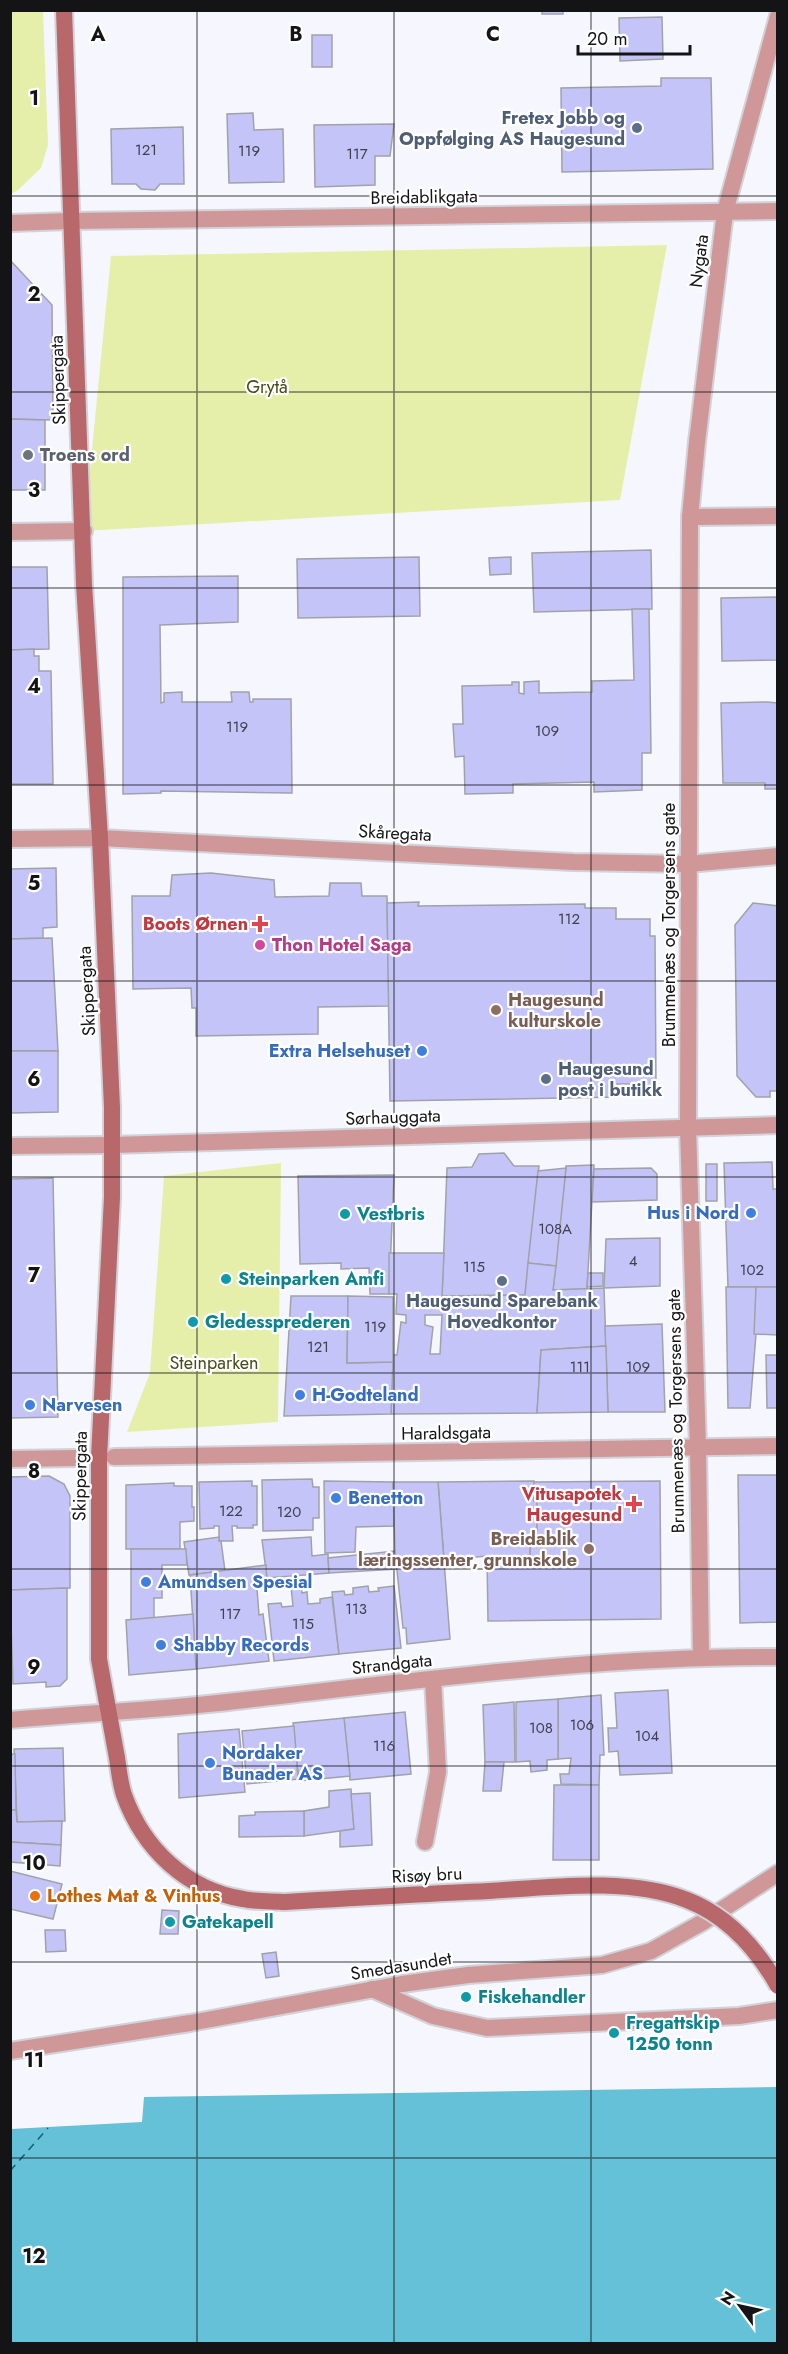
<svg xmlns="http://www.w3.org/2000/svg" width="788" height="2354" viewBox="0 0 788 2354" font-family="Jost,sans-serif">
<rect width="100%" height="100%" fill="#f6f6fe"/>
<!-- green -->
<g fill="#e6efa9">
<polygon points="11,10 43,11 48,145 41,168 18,190 11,194"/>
<polygon points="667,245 620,500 84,531 111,256"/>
<polygon points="281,1163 278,1422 127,1432 150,1373 164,1176"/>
</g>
<!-- water -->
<polygon fill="#65c1d7" points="777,2087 777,2343 11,2343 11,2129 142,2122 144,2097"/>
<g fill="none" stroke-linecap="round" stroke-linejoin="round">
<!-- ferry -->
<polyline stroke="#13606f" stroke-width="1.5" stroke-dasharray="8 6" stroke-linecap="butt" points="10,2171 48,2128"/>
</g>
<!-- building -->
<g fill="#c5c4f9" stroke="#a1a1a9" stroke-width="1.5" fill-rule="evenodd">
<rect x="542" y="10" width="21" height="4"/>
<polygon points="662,17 663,59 620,61 619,18"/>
<rect x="312" y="35" width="20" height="32"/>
<polygon points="661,78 711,78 713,169 562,172 561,88 661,86"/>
<polygon points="253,113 254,130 283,129 284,182 229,183 227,114"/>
<polygon points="394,124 390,156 375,156 375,185 315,187 314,125"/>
<polygon points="183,127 184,184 160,184 155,190 141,189 136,184 112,184 111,129"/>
<polygon points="10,260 52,305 53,420 10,419"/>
<polygon points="10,419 45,420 45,490 10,490"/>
<polygon points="651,550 652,609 534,612 532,553"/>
<polygon points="419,557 420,616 298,618 297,559"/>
<polygon points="511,557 511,574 490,575 489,558"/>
<polygon points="10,567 47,567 49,649 10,650"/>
<polygon points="238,576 238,622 160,625 161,703 164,702 164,693 182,692 182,702 232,702 231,692 249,692 250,702 253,702 253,699 291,699 292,793 161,791 161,793 123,794 123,577"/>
<polygon points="778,597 778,660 722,661 721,598"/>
<polygon points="632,609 649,609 651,753 642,753 642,790 594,792 594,782 513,784 513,793 465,794 464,756 455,757 453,724 463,724 462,686 512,685 512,682 519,682 519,693 524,694 524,682 539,681 539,693 592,692 592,681 634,680"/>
<polygon points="34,649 34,656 39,656 39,671 51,671 53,784 10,784 10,650"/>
<polygon points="767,702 778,703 778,789 765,789 765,783 723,783 721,703"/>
<polygon points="56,868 57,927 43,928 43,938 10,939 10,869"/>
<polygon points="211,873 274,880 275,897 329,896 330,883 361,883 362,896 387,896 389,1006 318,1007 318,1034 196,1036 196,1008 192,1008 191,988 133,989 132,896 170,896 172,875"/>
<polygon points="419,902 418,906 585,904 585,908 616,908 616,919 650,919 650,936 655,936 656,1086 630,1087 629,1084 617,1084 618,1097 390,1101 387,903"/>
<polygon points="753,903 778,906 778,1091 770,1091 770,1097 756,1097 737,1076 735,925"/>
<polygon points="52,938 58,1051 10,1051 10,939"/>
<polygon points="10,1051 58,1051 58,1112 10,1113"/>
<polygon points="504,1153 514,1166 539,1166 525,1295 442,1296 447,1168 472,1167 479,1154"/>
<polygon points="772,1162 773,1189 778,1189 778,1287 728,1287 724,1163"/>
<rect x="706" y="1164" width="11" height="37"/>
<polygon points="594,1165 587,1289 553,1290 566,1166"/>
<polygon points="566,1168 556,1266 528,1263 538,1171"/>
<polygon points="651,1168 657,1174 657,1200 592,1202 594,1169"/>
<polygon points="394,1175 389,1294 370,1294 369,1268 341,1269 341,1263 300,1264 298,1176"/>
<polygon points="53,1178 58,1417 10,1418 10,1179"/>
<polygon points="660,1238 660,1286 604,1288 606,1239"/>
<path d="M389 1253H444L442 1296 525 1295 528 1263 556 1266 553 1290 604 1288 606 1346 541 1350 537 1413 391 1414 393 1355H397L401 1322 406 1323V1315L396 1314 397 1294H389ZM425 1315H442L440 1354H430L433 1327 425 1325Z"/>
<polygon points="588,1273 603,1273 603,1286 587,1287"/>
<polygon points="726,1287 756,1287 756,1334 750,1408 728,1408"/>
<polygon points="756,1287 778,1287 778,1335 754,1334"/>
<polygon points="291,1296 348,1296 347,1363 393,1362 391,1414 284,1416"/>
<polygon points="348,1296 393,1297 393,1362 347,1363"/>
<polygon points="662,1324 665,1412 608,1412 605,1326"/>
<polygon points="606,1346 608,1412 537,1413 541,1350"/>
<polygon points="766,1355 778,1355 778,1408 767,1408"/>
<polygon points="738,1475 778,1475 778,1622 740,1623"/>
<polygon points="49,1476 64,1484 70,1496 70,1588 10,1590 10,1477"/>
<polygon points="312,1479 313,1487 319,1487 319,1518 313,1518 313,1530 263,1531 262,1480"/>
<polygon points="252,1481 252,1486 257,1486 257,1525 253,1525 253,1528 237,1528 237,1526 232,1526 233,1541 219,1541 219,1526 214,1526 214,1528 200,1529 199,1482"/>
<polygon points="324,1481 393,1482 394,1526 356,1527 355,1552 325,1553"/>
<polygon points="534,1481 534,1501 537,1501 537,1530 531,1531 530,1556 487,1556 444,1560 438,1482"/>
<polygon points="660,1481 661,1619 488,1621 487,1556 530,1556 531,1531 537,1530 537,1501 534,1501 534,1482"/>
<polygon points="393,1482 438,1482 450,1639 407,1644 406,1628 403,1628 395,1551"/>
<polygon points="174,1483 174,1486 192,1486 192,1507 194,1507 194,1521 180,1522 180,1549 126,1549 126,1485"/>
<polygon points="219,1537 219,1541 221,1541 225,1571 189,1575 184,1542"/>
<polygon points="311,1537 312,1556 328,1554 329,1573 267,1578 262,1540"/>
<polygon points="131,1549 186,1549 187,1565 162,1565 162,1598 154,1598 154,1618 131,1620"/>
<polygon points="395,1551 397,1569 329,1573 328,1558"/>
<polygon points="266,1565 267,1588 257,1589 259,1615 263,1614 269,1661 196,1669 190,1575"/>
<polygon points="301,1586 302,1593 307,1592 308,1604 320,1603 320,1599 332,1597 339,1654 274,1661 268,1604 281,1603 282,1607 293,1606 291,1587"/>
<polygon points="368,1586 369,1592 379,1591 378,1588 394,1586 401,1648 339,1654 332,1592 344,1591 345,1595 353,1594 353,1588"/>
<polygon points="67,1588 67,1679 60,1686 46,1687 46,1682 13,1684 10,1590"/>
<polygon points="193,1614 196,1669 129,1675 126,1620"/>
<polygon points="668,1690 672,1773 620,1775 618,1751 609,1752 608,1728 617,1728 615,1693"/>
<polygon points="601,1695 604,1755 600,1755 599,1785 561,1784 560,1774 569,1774 571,1758 558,1759 558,1699"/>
<polygon points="558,1699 558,1759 547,1760 547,1770 531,1772 530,1761 516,1762 516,1702"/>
<polygon points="514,1702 515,1762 485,1762 483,1705"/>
<polygon points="405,1712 411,1774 350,1780 344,1718"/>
<polygon points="344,1718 350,1776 299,1781 293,1723"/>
<polygon points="294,1726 298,1779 247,1784 242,1731"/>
<polygon points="239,1729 245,1792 179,1798 178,1734"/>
<polygon points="63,1748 65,1821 17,1822 14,1749"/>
<polygon points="10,1754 15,1754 16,1810 10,1810"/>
<polygon points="485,1762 504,1762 501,1791 483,1791"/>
<polygon points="554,1785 599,1785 599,1860 553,1860"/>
<polygon points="351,1789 354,1829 304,1836 304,1811 329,1807 329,1791"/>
<polygon points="370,1793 372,1845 340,1847 340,1831 354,1829 351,1794"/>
<polygon points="10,1810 16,1810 17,1822 62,1821 61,1845 10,1842"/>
<polygon points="304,1811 304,1836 239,1837 239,1816 255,1815 255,1812"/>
<polygon points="10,1842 61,1845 60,1866 10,1862"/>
<polygon points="10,1871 62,1884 53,1919 10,1909"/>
<polygon points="162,1910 179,1911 178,1934 160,1934"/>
<polygon points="45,1930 65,1930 66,1951 46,1952"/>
<polygon points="276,1952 279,1976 266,1978 262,1954"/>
</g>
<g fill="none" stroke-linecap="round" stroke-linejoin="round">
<!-- service casing -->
<g stroke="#d2d2d9" stroke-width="20">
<g id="service">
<polyline points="425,1842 438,1772 433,1679"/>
<polyline points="372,1989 433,2016 487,2028 739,2016 778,2010"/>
</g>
</g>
<!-- pedestrian casing -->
<g stroke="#d2d2d9" stroke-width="20">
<g id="pedestrian">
<polyline points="688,1128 698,1448 701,1657"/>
<polyline points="114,1457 778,1446"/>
<polyline points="10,1459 76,1458"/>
</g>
</g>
<!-- minor casing -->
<g stroke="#d2d2d9" stroke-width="20">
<g id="minor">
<polyline points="725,212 778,16"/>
<polyline points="10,223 71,221"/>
<polyline points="10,532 84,531"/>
</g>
</g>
<!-- tertiary casing -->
<g stroke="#d2d2d9" stroke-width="20">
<g id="tertiary">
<polyline points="71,221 778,211"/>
<polyline points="690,517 778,516"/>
<polyline points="10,839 100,838 573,862 688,864 778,856"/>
<polyline points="688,1128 690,517 697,442 725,212"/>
<polyline points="10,1146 112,1145 778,1125"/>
<path d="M10 1720C86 1713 161 1710 236 1701 416 1681 596 1656 778 1657"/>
<polyline points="10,2051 190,2023 402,1984 468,1975 602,1965 651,1951 703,1922 778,1873"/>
</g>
</g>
<!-- secondary casing -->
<g stroke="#d2d2d9" stroke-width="20">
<polyline id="secondary" points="64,10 84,584 100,838 112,1107 112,1197 99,1458 99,1659 117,1758"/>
</g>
<!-- service -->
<use href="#service" stroke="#d09798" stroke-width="16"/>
<!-- pedestrian -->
<use href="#pedestrian" stroke="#d09798" stroke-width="16"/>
<!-- minor -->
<use href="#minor" stroke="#d09798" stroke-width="16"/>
<!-- tertiary -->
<use href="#tertiary" stroke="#d09798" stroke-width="16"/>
<!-- secondary -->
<use href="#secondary" stroke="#b8676a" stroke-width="16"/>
<!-- secondary-bridge casing -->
<g stroke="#d2d2d9" stroke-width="20" stroke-linecap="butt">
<path id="secondary-bridge" d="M117 1758C119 1770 120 1783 124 1795 143 1848 186 1890 243 1899 256 1902 271 1901 285 1902 353 1898 421 1894 489 1891 551 1887 629 1877 687 1900 728 1916 757 1949 778 1986"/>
</g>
<!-- secondary-bridge -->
<use href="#secondary-bridge" stroke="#b8676a" stroke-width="16"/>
</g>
<!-- grid -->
<path fill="none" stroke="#141417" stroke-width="1.5" stroke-opacity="0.55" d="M197 10V2344M394 10V2344M591 10V2344M10 196H778M10 392H778M10 588H778M10 785H778M10 981H778M10 1177H778M10 1373H778M10 1569H778M10 1766H778M10 1962H778M10 2158H778"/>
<!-- markers -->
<g fill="#5c6f8a" stroke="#fff" stroke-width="2">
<circle cx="637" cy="128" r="6"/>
<circle cx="546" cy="1079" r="6"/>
<circle cx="502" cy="1281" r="6"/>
</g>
<circle fill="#6b7280" stroke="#fff" stroke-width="2" cx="28" cy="455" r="6"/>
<g fill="#e0444e" stroke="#fff" stroke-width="2">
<path d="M257 915h6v6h6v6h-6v6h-6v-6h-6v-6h6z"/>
<path d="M631 1495h6v6h6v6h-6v6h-6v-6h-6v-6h6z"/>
</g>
<circle fill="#d1479c" stroke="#fff" stroke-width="2" cx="260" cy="945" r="6"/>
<g fill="#8d6e63" stroke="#fff" stroke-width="2">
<circle cx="496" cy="1010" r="6"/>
<circle cx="589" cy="1549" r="6"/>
</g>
<g fill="#3f7fe0" stroke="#fff" stroke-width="2">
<circle cx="422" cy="1051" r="6"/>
<circle cx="751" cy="1213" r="6"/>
<circle cx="300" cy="1395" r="6"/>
<circle cx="30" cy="1405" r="6"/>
<circle cx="336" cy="1498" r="6"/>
<circle cx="146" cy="1582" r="6"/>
<circle cx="161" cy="1645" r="6"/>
<circle cx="210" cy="1763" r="6"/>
</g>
<g fill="#0f9aa8" stroke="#fff" stroke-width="2">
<circle cx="345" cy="1214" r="6"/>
<circle cx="226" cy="1279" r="6"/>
<circle cx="193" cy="1322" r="6"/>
<circle cx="170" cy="1922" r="6"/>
<circle cx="466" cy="1997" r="6"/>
<circle cx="614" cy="2033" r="6"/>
</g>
<circle fill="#e8710a" stroke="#fff" stroke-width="2" cx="35" cy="1896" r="6"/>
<g text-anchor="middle" stroke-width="4.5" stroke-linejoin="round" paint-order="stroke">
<!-- number labels -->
<g font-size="15" fill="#404050">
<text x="146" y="155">121</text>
<text x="249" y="156">119</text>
<text x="357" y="159">117</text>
<text x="237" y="732">119</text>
<text x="547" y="736">109</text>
<text x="569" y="924">112</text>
<text x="555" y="1234">108A</text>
<text x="633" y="1266">4</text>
<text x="474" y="1272">115</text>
<text x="752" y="1275">102</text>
<text x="375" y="1332">119</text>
<text x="318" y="1352">121</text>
<text x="580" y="1372">111</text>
<text x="638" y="1372">109</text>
<text x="231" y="1516">122</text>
<text x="289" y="1517">120</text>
<text x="356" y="1614">113</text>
<text x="230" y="1619">117</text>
<text x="303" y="1629">115</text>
<text x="582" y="1730">106</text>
<text x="541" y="1733">108</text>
<text x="647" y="1741">104</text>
<text x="384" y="1751">116</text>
</g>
<!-- service labels -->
<g font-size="18" font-weight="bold" fill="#4e5e75" stroke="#fff" text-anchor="end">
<text x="625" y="124">Fretex Jobb og<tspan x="625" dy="21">Oppfølging AS Haugesund</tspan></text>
<text x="558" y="1075" text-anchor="start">Haugesund<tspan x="558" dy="21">post i butikk</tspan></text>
<text x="502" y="1307" text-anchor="middle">Haugesund Sparebank<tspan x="502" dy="21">Hovedkontor</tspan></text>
</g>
<!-- street labels -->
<g font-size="18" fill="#141417" stroke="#fff">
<text transform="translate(424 197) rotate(-1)" y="6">Breidablikgata</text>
<text transform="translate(699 261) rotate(-83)" y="6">Nygata</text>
<text transform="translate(58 380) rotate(-92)" y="6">Skippergata</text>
<text transform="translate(395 833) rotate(3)" y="6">Skåregata</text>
<text transform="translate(669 925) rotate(-90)" y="6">Brummenæs og Torgersens gate</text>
<text transform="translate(87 991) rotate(-93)" y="6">Skippergata</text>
<text transform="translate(393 1117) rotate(-2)" y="6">Sørhauggata</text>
<text transform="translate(676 1411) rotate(-91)" y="6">Brummenæs og Torgersens gate</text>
<text transform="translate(446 1433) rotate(-1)" y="6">Haraldsgata</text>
<text transform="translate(80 1476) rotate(-89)" y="6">Skippergata</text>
<text transform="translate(392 1664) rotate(-6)" y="6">Strandgata</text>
<text transform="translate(427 1875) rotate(-3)" y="6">Risøy bru</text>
<text transform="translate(401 1966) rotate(-9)" y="6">Smedasundet</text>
</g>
<!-- park labels -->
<g font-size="18" fill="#484c18" stroke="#fff">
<text x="267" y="393">Grytå</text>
<text x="214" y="1369">Steinparken</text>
</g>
<!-- worship labels -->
<g font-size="18" font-weight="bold" fill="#5b616d" stroke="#fff" text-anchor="start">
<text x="40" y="461">Troens ord</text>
</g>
<!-- health labels -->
<g font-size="18" font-weight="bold" fill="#be3a42" stroke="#fff" text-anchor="end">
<text x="248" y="930">Boots Ørnen</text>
<text x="622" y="1500">Vitusapotek<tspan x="622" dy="21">Haugesund</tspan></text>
</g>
<!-- hotel labels -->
<g font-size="18" font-weight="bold" fill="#b23c85" stroke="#fff" text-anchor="start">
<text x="272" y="951">Thon Hotel Saga</text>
</g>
<!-- education labels -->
<g font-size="18" font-weight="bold" fill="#785e54" stroke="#fff" text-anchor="start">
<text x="508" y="1006">Haugesund<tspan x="508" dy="21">kulturskole</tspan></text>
<text x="577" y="1545" text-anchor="end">Breidablik<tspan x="577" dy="21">læringssenter, grunnskole</tspan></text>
</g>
<!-- shop labels -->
<g font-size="18" font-weight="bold" fill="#366cbe" stroke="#fff" text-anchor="start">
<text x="410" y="1057" text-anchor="end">Extra Helsehuset</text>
<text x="739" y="1219" text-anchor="end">Hus i Nord</text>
<text x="312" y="1401">H-Godteland</text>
<text x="42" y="1411">Narvesen</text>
<text x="348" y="1504">Benetton</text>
<text x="158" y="1588">Amundsen Spesial</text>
<text x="173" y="1651">Shabby Records</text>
<text x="222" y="1759">Nordaker<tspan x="222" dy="21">Bunader AS</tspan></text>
</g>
<!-- culture labels -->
<g font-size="18" font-weight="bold" fill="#0d838f" stroke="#fff" text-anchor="start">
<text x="357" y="1220">Vestbris</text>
<text x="238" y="1285">Steinparken Amfi</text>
<text x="205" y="1328">Gledessprederen</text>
<text x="182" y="1928">Gatekapell</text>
<text x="478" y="2003">Fiskehandler</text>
<text x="626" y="2029">Fregattskip<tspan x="626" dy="21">1250 tonn</tspan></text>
</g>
<!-- food labels -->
<g font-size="18" font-weight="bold" fill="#c56008" stroke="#fff" text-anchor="start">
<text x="47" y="1902">Lothes Mat &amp; Vinhus</text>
</g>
</g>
<g font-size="20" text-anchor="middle" font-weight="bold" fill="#141417" stroke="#fff" stroke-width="4.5" stroke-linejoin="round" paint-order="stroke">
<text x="98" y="41">A</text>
<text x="296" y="41">B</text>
<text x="493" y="41">C</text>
<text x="34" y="105">1</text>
<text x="34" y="301">2</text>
<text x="34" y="497">3</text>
<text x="34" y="693">4</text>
<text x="34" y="890">5</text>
<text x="34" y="1086">6</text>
<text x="34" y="1282">7</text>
<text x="34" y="1478">8</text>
<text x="34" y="1674">9</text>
<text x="34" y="1870">10</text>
<text x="34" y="2067">11</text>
<text x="34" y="2263">12</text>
</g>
<!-- border -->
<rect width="788" height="2354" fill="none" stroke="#141417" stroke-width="24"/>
<!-- north arrow -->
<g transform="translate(740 2306) rotate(303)" stroke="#ffffff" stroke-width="4.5" paint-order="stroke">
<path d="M0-4.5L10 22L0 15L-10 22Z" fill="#141417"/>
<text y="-9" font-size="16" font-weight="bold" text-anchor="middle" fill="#141417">N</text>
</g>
<!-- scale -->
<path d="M578 45v9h112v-9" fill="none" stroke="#141417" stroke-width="3"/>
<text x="587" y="45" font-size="18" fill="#141417" stroke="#ffffff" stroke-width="4.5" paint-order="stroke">20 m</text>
</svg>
